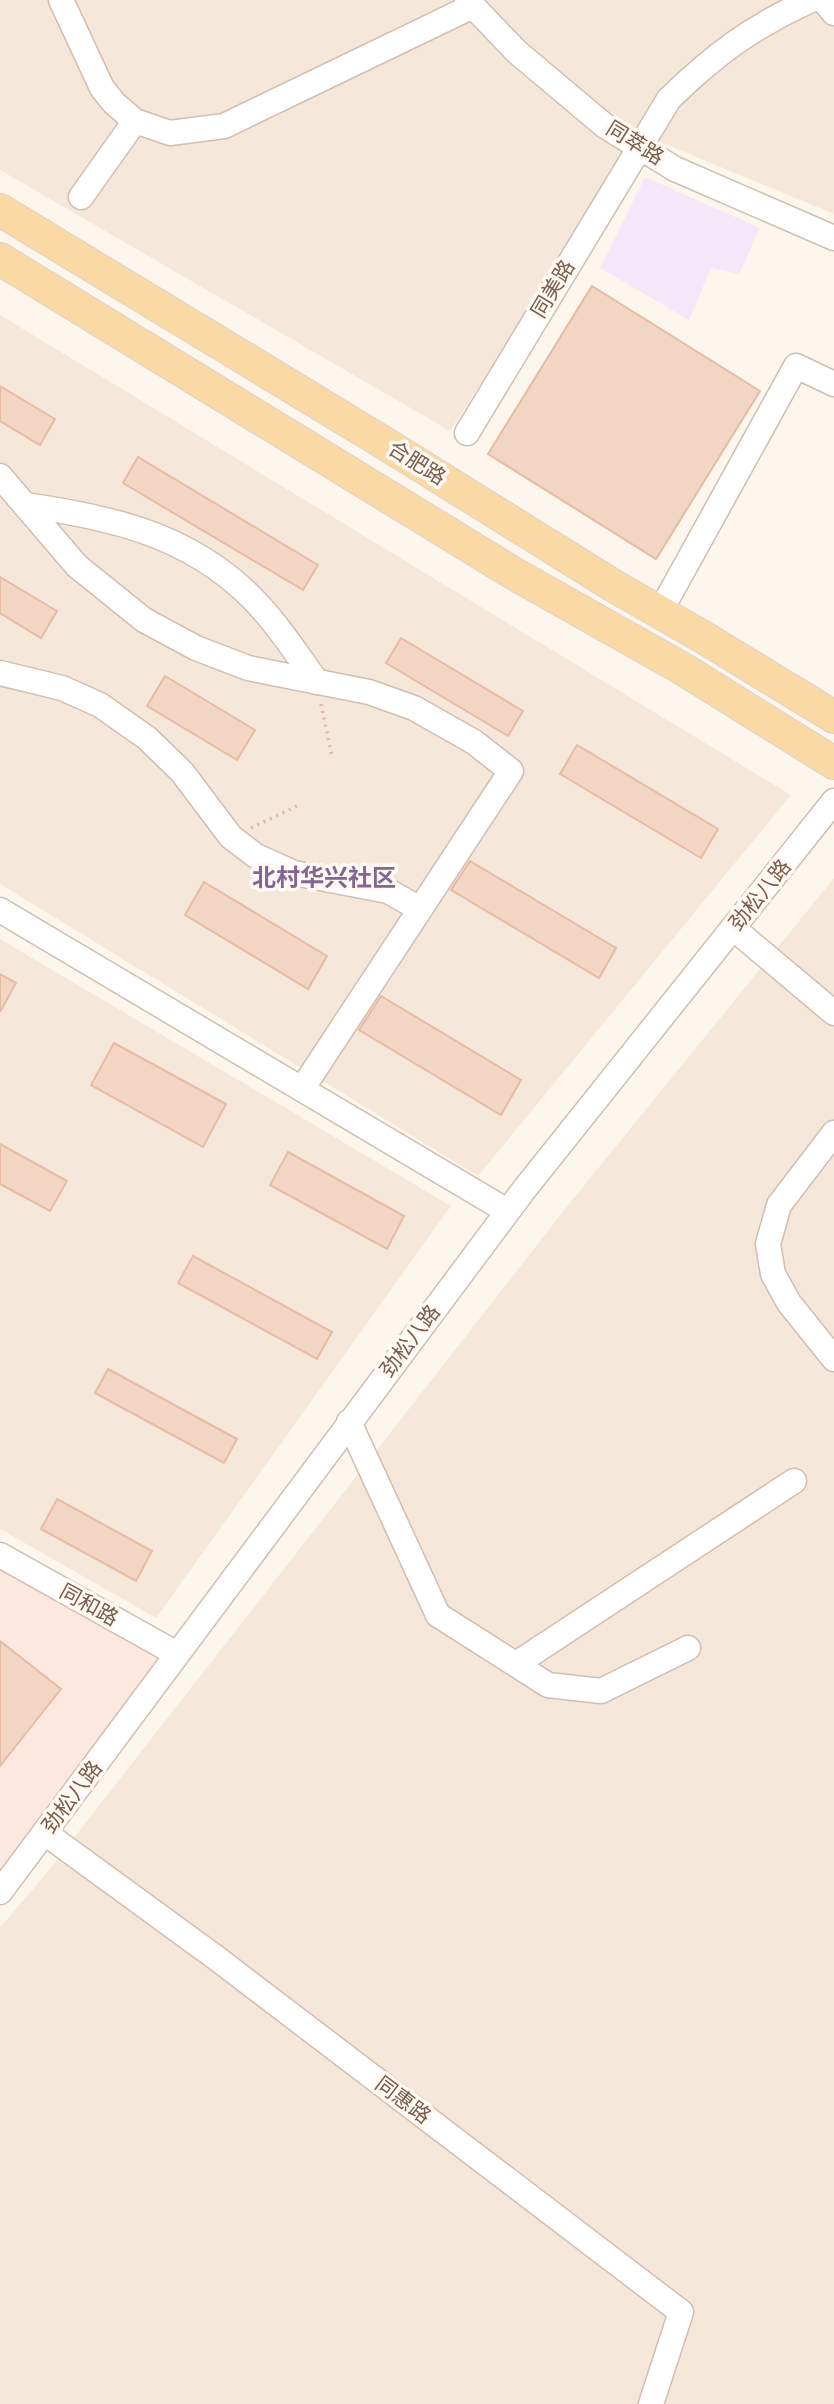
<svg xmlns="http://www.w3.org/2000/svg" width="834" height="2404" viewBox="0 0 834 2404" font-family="'Golos Text','Noto Sans SC',sans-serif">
<rect width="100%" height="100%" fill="#fdf6ec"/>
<!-- residential -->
<g fill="#f5e8da">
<polygon points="0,0 834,0 834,214 641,134 450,431 0,170"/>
<polygon points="0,315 791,795 478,1176 0,884"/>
<polygon points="834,878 834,2404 0,2404 0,1928 44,1876 569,1204"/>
<polygon points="0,939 451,1206 156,1618 0,1529"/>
</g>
<!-- commercial -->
<polygon fill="#fde8e0" points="0,1555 177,1654 0,1872"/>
<!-- education -->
<polygon fill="#f3e8fa" points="645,177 760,228 739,274 711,268 689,320 600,268"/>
<!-- building -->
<g fill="#f3d5c3" stroke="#e6bba3" stroke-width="2">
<polygon points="592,286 760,391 656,559 488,454"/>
<polygon points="0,386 55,419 40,445 0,421"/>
<polygon points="138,457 318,565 303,590 123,483"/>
<polygon points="0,577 57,611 41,638 0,613"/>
<polygon points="401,638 523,711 508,736 386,663"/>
<polygon points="165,676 255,730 237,760 147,706"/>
<polygon points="577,745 718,829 701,858 560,774"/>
<polygon points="470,861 616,948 599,978 451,890"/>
<polygon points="204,882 327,956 308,989 185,915"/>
<polygon points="0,974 16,983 0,1012"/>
<polygon points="381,996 521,1080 501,1115 359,1030"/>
<polygon points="114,1043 226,1104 203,1147 91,1085"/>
<polygon points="0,1144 67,1181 50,1211 0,1184"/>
<polygon points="288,1152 404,1216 387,1249 270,1185"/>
<polygon points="193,1256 332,1332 317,1359 178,1283"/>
<polygon points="108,1369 237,1439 224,1463 95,1393"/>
<polygon points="57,1499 152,1551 136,1581 41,1529"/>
<polygon points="0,1641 61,1689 0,1766"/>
</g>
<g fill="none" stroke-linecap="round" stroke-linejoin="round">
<!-- minor casing -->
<g stroke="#d1beb0" stroke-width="27">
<g id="minor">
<polyline points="61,0 102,88 114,103 135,121 170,133 224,126 473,6"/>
<polyline points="467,0 517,52 605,126 675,169 834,238"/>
<polyline points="823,0 834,13"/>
<polyline points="81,197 135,121"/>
<path d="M467 433 669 99C715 54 752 27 811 0"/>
<polyline points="0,476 77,566 144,620 196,648 248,668 369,692 414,708 474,742 511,771 302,1089"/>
<path d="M25 505C109 517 188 534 251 597 276 622 296 653 317 682"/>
<polyline points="660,612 796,366 834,384"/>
<polyline points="0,673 62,688 100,705 147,738 182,772 231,837 256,856 294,873 388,891 420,909"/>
<polyline points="0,910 507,1211"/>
<polyline points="733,928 834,1013"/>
<polyline points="834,1133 779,1205 768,1244 773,1274 789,1303 834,1359"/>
<polyline points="349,1422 438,1615 548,1685 601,1691 688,1648"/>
<polyline points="0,1555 177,1654"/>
<polyline points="516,1664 794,1481"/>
<polyline points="45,1833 215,1957 681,2312 651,2404"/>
<polyline points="0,1892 523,1191 834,801"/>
</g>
</g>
<!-- major casing -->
<g stroke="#dad1cd" stroke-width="34">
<g id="major">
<polyline points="0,210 381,441 614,586 703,637 834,717"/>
<polyline points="0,259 513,573 683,669 834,763"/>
</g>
</g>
<!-- path -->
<g stroke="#d9b8a5" stroke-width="3.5" stroke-dasharray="2 5" stroke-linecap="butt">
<polyline points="321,704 332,756"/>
<polyline points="251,828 299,805"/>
</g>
<!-- minor -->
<use href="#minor" stroke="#fff" stroke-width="24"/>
<!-- major -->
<use href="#major" stroke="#fbd9a5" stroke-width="32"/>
</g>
<g text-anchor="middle" stroke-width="7" stroke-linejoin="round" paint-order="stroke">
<!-- street labels -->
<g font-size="21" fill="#7a5c4d" stroke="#fffaf3">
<text transform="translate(635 143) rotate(32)" y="7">同萃路</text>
<text transform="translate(553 289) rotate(-59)" y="7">同美路</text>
<text transform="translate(417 463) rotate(32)" y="7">合肥路</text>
<text transform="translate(760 895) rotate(-51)" y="7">劲松八路</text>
<text transform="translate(410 1341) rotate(-53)" y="7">劲松八路</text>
<text transform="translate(89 1605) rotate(29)" y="7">同和路</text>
<text transform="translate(72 1797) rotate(-53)" y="7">劲松八路</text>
<text transform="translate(403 2100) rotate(37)" y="7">同惠路</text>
</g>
<!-- quarter labels -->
<g font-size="24" font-weight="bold" fill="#846695" stroke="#fffaf3">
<text x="324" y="886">北村华兴社区</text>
</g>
</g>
</svg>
